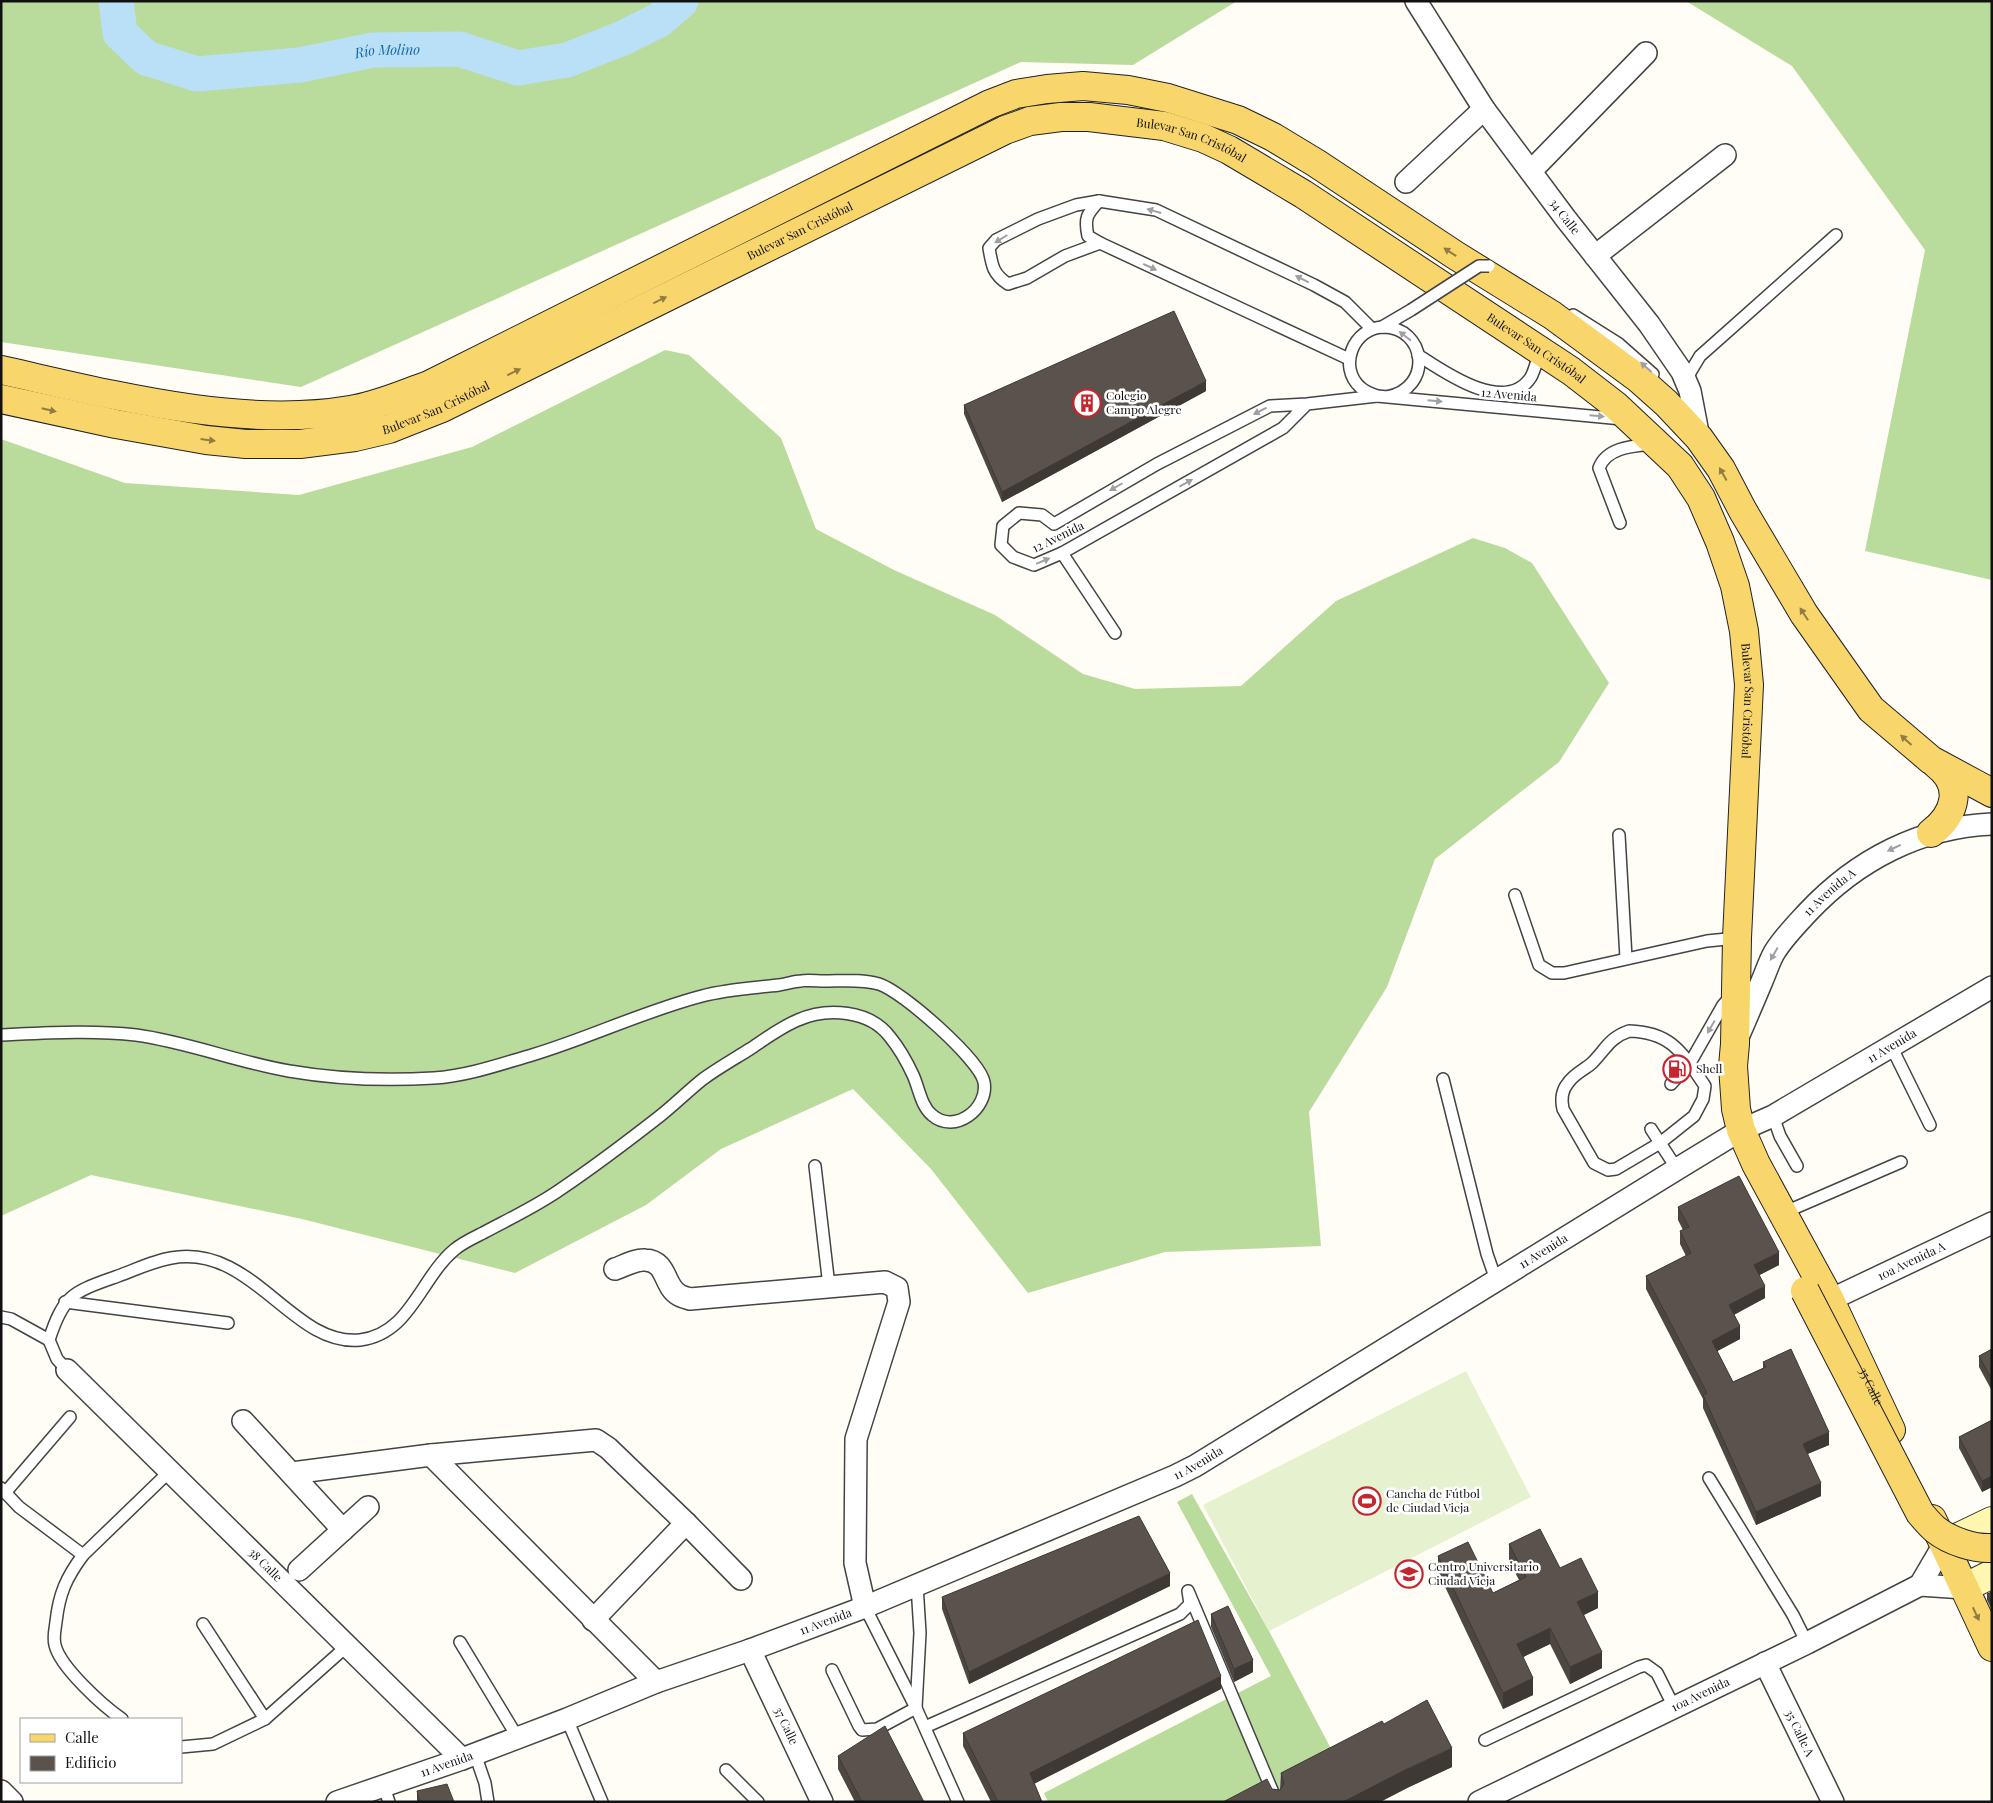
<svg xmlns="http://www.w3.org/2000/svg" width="1993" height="1803" viewBox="0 0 1993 1803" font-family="'Playfair Display',serif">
<rect width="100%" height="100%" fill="#fffdf5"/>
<!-- forest -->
<g fill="#b9dc9c">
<polygon points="1,1 1237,1 1133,65 1021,62 301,387 1,342"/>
<polygon points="1686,1 1992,1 1992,580 1865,551 1925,250 1792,66"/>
<polygon points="665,350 689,355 781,438 816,529 894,570 995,615 1083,674 1135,689 1241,686 1336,601 1473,538 1505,548 1532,563 1609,683 1559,762 1435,859 1387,987 1309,1112 1321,1246 1165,1252 1028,1293 931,1169 853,1089 721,1149 646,1205 515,1273 302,1219 91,1175 1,1216 1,439 125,483 299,495 472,447"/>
<polygon points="1192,1494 1269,1631 1337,1760 1256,1802 1048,1802 1044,1793 1271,1676 1177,1502"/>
</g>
<!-- pitch -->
<polygon fill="#e6f2cf" points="1466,1371 1531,1497 1269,1631 1203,1505"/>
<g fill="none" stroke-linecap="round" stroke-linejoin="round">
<!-- river -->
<path stroke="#b9e0f7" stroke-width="35" id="s1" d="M116 1 120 33 146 58 197 74 300 65 373 50 459 49 518 68 567 60 623 38 659 20 681 1"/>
<!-- service casing -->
<g stroke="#444" stroke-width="14">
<g id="service">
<path d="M1099 201C1087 214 1084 218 1088 236L1100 243"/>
<polyline points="1573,315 1619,344 1653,374"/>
<polyline points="1382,327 1411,310"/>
<path d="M1418 355C1444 372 1506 416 1531 377 1535 370 1537 359 1540 351"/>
<path d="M1349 359 1100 243 1065 256 1027 278 1008 284C993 274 992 266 989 248L996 240 1038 219 1076 205 1099 201 1156 210 1314 285 1345 302 1372 329"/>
<polyline points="1685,381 1700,356 1836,235"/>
<path d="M1387 397C1434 388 1426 327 1383 327 1353 328 1338 367 1360 387 1365 392 1371 394 1377 396L1622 419"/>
<polyline points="1307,404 1283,428 1062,553 1034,565 1013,557 1001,545 1003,526 1019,513 1042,515 1054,524 1157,464 1270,406 1307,404 1377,396"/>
<path d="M1620 523 1599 468C1607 447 1633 446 1654 444"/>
<polyline points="1062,553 1115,633"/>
<polyline points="1619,835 1626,958"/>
<polyline points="1515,895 1539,965 1552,973 1564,973 1707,941 1737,938"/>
<path d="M1629 1031C1672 1032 1683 1054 1705 1086L1703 1099 1694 1116 1660 1143 1616 1169 1608 1170 1594 1163 1563 1109C1561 1100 1562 1090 1568 1083 1574 1074 1584 1070 1592 1063 1606 1049 1609 1038 1629 1031Z"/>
<path d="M1 1035C46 1033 91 1030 136 1035 188 1042 237 1062 289 1071 336 1079 386 1081 434 1078 467 1076 501 1064 532 1055 589 1038 644 1011 702 996 728 989 753 988 779 985 787 984 794 981 801 981 802 980 822 981 824 981 842 981 862 979 879 984 902 991 980 1060 984 1082 989 1108 955 1135 932 1115 921 1106 919 1088 913 1075 907 1062 899 1048 890 1037 870 1010 827 1007 798 1020 781 1027 765 1039 750 1049 734 1059 718 1068 703 1079 688 1091 675 1104 660 1116 628 1141 595 1166 561 1189 537 1206 509 1219 483 1233 473 1238 462 1243 454 1250 420 1279 410 1334 360 1340 292 1347 253 1243 171 1258 153 1261 135 1270 118 1276 74 1292 64 1293 49 1340L57 1359 67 1370"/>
<polyline points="1891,1046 1930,1125"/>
<polyline points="1443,1079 1487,1254 1496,1280"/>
<polyline points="1671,1084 1690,1063 1723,1005 1730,997"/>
<polyline points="1773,1116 1780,1136 1797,1166"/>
<polyline points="1651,1129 1677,1169"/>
<polyline points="815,1166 829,1286"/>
<polyline points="1783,1213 1901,1162"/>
<polyline points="65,1302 228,1323"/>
<polyline points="1,1317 11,1319 49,1340"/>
<polyline points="1709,1478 1793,1615 1807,1643"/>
<polyline points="1,1488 19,1507 83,1555"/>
<polyline points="5,1493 70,1417"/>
<polyline points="865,1607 916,1708 958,1802"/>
<polyline points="203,1624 265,1719"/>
<polyline points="460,1642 518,1738"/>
<polyline points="832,1670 859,1726 862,1730 877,1729 916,1708 920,1633 917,1585"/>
<path d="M122 1719C103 1706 60 1667 55 1645 53 1637 55 1630 56 1622 59 1594 66 1578 83 1555L170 1471"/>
<polyline points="567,1719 602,1802"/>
<polyline points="925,1727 1180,1614 1190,1604 1188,1591 1277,1802"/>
<polyline points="1485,1740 1639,1667 1646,1665 1657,1673 1674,1707"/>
<polyline points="181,1747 213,1744 265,1719 347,1646"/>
<polyline points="475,1754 485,1783 488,1802"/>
<polyline points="726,1770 758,1802"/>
<polyline points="384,1787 389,1802"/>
</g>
</g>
<!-- minor casing -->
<g stroke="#444" stroke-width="24">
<g id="minor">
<path id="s2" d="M1416 1 1484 109 1566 219 1649 324 1682 372 1690 391 1699 438"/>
<polyline points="1531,171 1646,53"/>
<polyline points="1406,182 1484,109"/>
<polyline points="1595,256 1725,155"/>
<path id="s3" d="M1738 1037C1746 1019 1754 1000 1762 981 1766 972 1769 962 1774 953 1783 938 1796 925 1808 912 1857 860 1920 827 1992 824"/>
<path d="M615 1269C624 1266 636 1259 645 1260 668 1261 663 1286 679 1295 682 1297 687 1298 690 1299L885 1282 897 1288 899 1302 856 1439 855 1563 865 1607"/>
<path id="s4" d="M1830 1300 1992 1223"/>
<path id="s5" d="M67 1370 462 1759"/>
<polyline points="243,1421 343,1530"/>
<polyline points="431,1455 656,1682"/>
<polyline points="292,1473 431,1455 596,1440 608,1448 686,1523 741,1579"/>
<polyline points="299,1570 368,1507"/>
<polyline points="1920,1585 1944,1544"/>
<polyline points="593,1620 686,1523"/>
<path id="s6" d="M750 1650 822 1802"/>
<path id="s7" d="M1765 1663 1833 1802"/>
<polyline points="1,1791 12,1802"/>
<path id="s8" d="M337 1802 462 1759 567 1719 656 1682 750 1650 865 1607 1175 1476 1195 1466 1677 1169 1741 1130 1773 1116 1992 987"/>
<path id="s9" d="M1479 1802 1807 1643 1920 1585 1964 1588"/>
</g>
</g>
<!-- secondary casing -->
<g stroke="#333" stroke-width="30">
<g id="secondary">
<polyline points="1944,1544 1992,1521"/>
<polyline points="1964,1588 1992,1574"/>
</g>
</g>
<!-- primary casing -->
<g stroke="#222" stroke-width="30">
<g id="primary">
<path d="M1 370C109 394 239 429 350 410 377 406 403 394 429 385L990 104 1016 94 1047 89 1083 86 1128 90 1168 98 1238 120 1273 137 1316 163 1455 255 1552 315 1639 379 1666 403 1699 438 1721 469 1743 511 1804 614 1871 709 1931 760 1992 793"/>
<path id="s10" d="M1 399 116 424 206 440 246 444H300L355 437 389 429 442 408 1005 130 1030 121 1061 117H1089L1164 126 1203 138 1229 150 1303 194 1571 371 1615 405 1680 466 1701 498 1720 542 1735 586 1744 631 1749 685 1737 938 1735 1044 1733 1066 1736 1109 1741 1130 1756 1164 1830 1300 1891 1430"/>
<path d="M1931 833C1956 814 1964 785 1936 764"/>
<polyline points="1932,1519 1992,1647"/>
</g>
</g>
<!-- service -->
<use href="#service" stroke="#fff" stroke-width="11"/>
<!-- minor -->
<use href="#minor" stroke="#fff" stroke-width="21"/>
<!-- secondary -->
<use href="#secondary" stroke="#fff6b0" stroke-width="28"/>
<!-- primary -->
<use href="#primary" stroke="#f9d66b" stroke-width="28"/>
<!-- service-bridge casing -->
<g stroke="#444" stroke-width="14" stroke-linecap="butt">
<polyline id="service-bridge" points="1411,310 1479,266 1489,266"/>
</g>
<!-- primary-bridge casing -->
<g stroke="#222" stroke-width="30" stroke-linecap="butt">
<path id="primary-bridge" d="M1805 1291 1920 1513C1925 1519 1930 1525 1936 1530 1950 1541 1974 1549 1992 1548"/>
</g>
<!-- service-bridge -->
<use href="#service-bridge" stroke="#fff" stroke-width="11"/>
<!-- primary-bridge -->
<use href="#primary-bridge" stroke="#f9d66b" stroke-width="28"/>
</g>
<!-- wall -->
<g fill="#4d4742">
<polygon points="1206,391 1002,502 964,414 964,405"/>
<polygon points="1678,1207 1779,1265 1759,1275 1765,1298 1734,1315 1740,1339 1717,1351 1733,1382 1763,1368 1763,1362 1829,1445 1807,1454 1821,1496 1756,1525 1703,1408 1703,1399 1646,1289 1646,1276 1686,1256 1680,1244 1680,1231 1683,1230 1678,1220"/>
<polygon points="1992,1349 1992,1391 1979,1367 1979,1356"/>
<polygon points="1992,1420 1992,1487 1982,1492 1959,1448 1959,1437"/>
<polygon points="1509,1544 1560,1568 1598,1608 1584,1615 1602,1668 1570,1684 1550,1644 1523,1657 1533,1695 1503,1709 1438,1572 1438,1556 1493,1593 1519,1580 1509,1561"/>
<polygon points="1170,1586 969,1684 942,1609 942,1597"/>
<polygon points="1992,1592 1992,1610 1987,1600 1987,1594"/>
<polygon points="1211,1614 1253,1672 1234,1682 1211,1627"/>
<polygon points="1221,1689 1034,1783 1042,1802 991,1802 963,1746 963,1733"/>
<polygon points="838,1756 924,1802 855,1802 838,1769"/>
<polygon points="1452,1767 1407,1788 1380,1802 1223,1802 1272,1789 1280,1790 1281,1773"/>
<polygon points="417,1791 454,1802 417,1802"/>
</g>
<!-- shaded-wall -->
<g fill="#3f3936">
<polygon points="1206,381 1206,391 1002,502 1002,492"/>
<polygon points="1779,1252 1779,1265 1754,1278 1754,1265"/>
<polygon points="1765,1286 1765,1298 1729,1317 1729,1305"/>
<polygon points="1740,1326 1740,1339 1712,1354 1712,1341"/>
<polygon points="1829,1432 1829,1445 1803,1456 1803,1444"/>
<polygon points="1992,1476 1992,1487 1982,1492 1982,1481"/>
<polygon points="1821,1483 1821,1496 1756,1525 1756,1512"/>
<polygon points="1170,1573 1170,1586 969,1684 969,1672"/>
<polygon points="1598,1592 1598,1608 1577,1618 1577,1602"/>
<polygon points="1550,1628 1550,1644 1517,1660 1517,1644"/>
<polygon points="1602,1652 1602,1668 1570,1684 1570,1667"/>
<polygon points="1253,1660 1253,1672 1234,1682 1234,1669"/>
<polygon points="1221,1676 1221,1689 1030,1786 1030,1773"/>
<polygon points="1533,1678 1533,1695 1503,1709 1503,1693"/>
<polygon points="1452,1748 1452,1767 1407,1788 1380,1802 1343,1802 1407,1769"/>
</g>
<!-- building -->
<g fill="#5a524d" stroke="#3f3936">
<polygon points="1174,311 1206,381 1002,492 964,405"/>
<polygon points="1739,1176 1779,1252 1754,1265 1765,1286 1729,1305 1740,1326 1712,1341 1733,1382 1766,1367 1763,1362 1791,1349 1829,1432 1803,1444 1821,1483 1756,1512 1703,1395 1707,1393 1646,1276 1691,1253 1680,1231 1689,1227 1678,1207"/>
<polygon points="1992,1349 1992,1380 1979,1356"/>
<polygon points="1992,1420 1992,1476 1982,1481 1959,1437"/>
<polygon points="1139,1516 1170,1573 969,1672 942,1597"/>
<polygon points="1540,1529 1560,1568 1581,1558 1598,1592 1577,1602 1602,1652 1570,1667 1550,1628 1517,1644 1533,1678 1503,1693 1438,1556 1468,1542 1493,1593 1526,1577 1509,1544"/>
<polygon points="1992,1592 1992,1603 1987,1594"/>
<polygon points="1228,1606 1253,1660 1234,1669 1211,1614"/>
<polygon points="1198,1620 1221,1676 1030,1773 1042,1802 998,1802 963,1733"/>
<polygon points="1427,1700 1452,1748 1407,1769 1343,1802 1223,1802 1267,1779 1272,1789 1280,1790 1284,1784 1281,1773 1382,1721 1384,1724"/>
<polygon points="885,1726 924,1802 862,1802 838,1756"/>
<polygon points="447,1784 454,1802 420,1802 417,1791"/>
</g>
<!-- one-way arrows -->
<defs><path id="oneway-solid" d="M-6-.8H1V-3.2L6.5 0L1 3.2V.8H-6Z" transform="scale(1.25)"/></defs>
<g fill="#a0a0a0">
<use href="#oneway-solid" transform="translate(1154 211) rotate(-164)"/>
<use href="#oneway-solid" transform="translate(1001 239) rotate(148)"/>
<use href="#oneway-solid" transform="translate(1150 267) rotate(25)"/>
<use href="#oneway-solid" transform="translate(1302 279) rotate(-153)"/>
<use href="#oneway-solid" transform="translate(1405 336) rotate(-142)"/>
<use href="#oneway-solid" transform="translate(1646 367) rotate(-138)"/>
<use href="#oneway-solid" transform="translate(1435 401) rotate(5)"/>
<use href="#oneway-solid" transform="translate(1260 411) rotate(153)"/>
<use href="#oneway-solid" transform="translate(1597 416) rotate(5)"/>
<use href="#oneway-solid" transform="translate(1186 483) rotate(-29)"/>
<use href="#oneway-solid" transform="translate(1116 487) rotate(150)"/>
<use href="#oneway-solid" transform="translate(1043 561) rotate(-23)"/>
<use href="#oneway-solid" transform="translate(1894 848) rotate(155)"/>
<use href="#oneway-solid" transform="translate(1774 954) rotate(120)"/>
<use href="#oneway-solid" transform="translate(1711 1027) rotate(120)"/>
</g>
<g fill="#917d42">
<use href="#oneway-solid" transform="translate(1450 252) rotate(-147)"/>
<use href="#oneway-solid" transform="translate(660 300) rotate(-26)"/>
<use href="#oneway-solid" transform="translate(514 372) rotate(-26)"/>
<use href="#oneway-solid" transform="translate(49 410) rotate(13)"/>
<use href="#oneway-solid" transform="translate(208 440) rotate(7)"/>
<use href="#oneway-solid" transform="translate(1723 474) rotate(-119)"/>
<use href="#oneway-solid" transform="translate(1804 614) rotate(-123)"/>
<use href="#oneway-solid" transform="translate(1906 740) rotate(-138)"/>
<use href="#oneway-solid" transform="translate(1976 1614) rotate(65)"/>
</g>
<!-- icons -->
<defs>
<g id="building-ring" transform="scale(1.4375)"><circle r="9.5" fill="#fff" stroke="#c4262e" stroke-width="1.5"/><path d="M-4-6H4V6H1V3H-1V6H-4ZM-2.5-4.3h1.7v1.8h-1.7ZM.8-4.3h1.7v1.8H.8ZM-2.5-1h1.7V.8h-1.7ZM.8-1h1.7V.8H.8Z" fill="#c4262e"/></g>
<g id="fuel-ring" transform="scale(1.4375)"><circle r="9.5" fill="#fff" stroke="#c4262e" stroke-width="1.5"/><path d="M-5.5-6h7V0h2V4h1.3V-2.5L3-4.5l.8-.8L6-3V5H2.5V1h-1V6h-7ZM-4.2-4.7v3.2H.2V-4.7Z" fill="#c4262e"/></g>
<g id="stadium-ring" transform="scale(1.4375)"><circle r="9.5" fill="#fff" stroke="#c4262e" stroke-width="1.5"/><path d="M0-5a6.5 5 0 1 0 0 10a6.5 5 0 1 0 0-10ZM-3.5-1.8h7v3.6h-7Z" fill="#c4262e"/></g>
<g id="university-ring" transform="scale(1.4375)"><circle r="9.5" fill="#fff" stroke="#c4262e" stroke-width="1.5"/><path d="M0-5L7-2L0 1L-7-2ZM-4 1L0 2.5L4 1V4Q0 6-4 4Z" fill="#c4262e"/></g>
</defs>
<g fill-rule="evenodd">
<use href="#building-ring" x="1087" y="403"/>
<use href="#fuel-ring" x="1677" y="1069"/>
<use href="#stadium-ring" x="1367" y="1501"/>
<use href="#university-ring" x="1409" y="1574"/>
</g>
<g text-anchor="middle" stroke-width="5" stroke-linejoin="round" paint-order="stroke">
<!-- street labels -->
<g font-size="12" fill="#111" stroke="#fff">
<text dy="4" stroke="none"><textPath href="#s10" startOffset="1270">Bulevar San Cristóbal</textPath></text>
<text dy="4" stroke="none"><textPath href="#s2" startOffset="262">34 Calle</textPath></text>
<text dy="4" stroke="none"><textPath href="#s10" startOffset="850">Bulevar San Cristóbal</textPath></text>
<text dy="4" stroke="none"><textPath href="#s10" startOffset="1675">Bulevar San Cristóbal</textPath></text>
<text transform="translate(1509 395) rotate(5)" y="4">12 Avenida</text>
<text dy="4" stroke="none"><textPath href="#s10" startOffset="445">Bulevar San Cristóbal</textPath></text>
<text transform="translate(1058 537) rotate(-26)" y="4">12 Avenida</text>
<text dy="4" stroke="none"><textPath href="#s10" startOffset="2110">Bulevar San Cristóbal</textPath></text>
<text dy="4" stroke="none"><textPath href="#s3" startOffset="174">11 Avenida A</textPath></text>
<text dy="4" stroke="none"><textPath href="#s8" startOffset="1736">11 Avenida</textPath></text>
<text dy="4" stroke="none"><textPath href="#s8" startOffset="1331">11 Avenida</textPath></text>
<text dy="4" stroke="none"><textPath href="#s4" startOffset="90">10a Avenida A</textPath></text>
<text dy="4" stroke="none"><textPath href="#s10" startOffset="2828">35 Calle</textPath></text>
<text dy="4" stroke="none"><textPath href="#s8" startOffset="926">11 Avenida</textPath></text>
<text dy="4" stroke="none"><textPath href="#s5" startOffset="278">38 Calle</textPath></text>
<text dy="4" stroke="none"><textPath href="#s8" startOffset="521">11 Avenida</textPath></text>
<text dy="4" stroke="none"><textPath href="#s9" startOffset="246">10a Avenida</textPath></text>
<text dy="4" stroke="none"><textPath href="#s6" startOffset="84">37 Calle</textPath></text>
<text dy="4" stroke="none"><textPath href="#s7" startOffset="78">35 Calle A</textPath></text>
<text dy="4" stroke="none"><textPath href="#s8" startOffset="116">11 Avenida</textPath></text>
</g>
<!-- poi labels -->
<g font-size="12" fill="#111" stroke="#fff" text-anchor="start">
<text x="1106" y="400">Colegio<tspan x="1106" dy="14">Campo Alegre</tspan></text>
<text x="1696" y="1073">Shell</text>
<text x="1386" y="1498">Cancha de Fútbol<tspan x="1386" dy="14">de Ciudad Vieja</tspan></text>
<text x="1428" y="1571">Centro Universitario<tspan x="1428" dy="14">Ciudad Vieja</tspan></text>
</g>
<!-- water labels -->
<g font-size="14" font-style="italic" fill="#1768a6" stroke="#fff">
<text dy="5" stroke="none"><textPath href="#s1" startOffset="314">Río Molino</textPath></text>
</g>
</g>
<!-- border -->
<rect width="1993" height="1803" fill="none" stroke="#111111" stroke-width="5"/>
<!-- legend -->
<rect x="20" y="1718" width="162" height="65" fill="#ffffff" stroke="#a0a0a0"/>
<rect x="30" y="1734" width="25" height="8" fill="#f9d66b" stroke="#a0a0a0"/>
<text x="65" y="1743" font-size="15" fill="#111111">Calle</text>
<rect x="30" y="1756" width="25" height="15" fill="#5a524d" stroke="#a0a0a0"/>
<text x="65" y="1768" font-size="15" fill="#111111">Edificio</text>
</svg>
